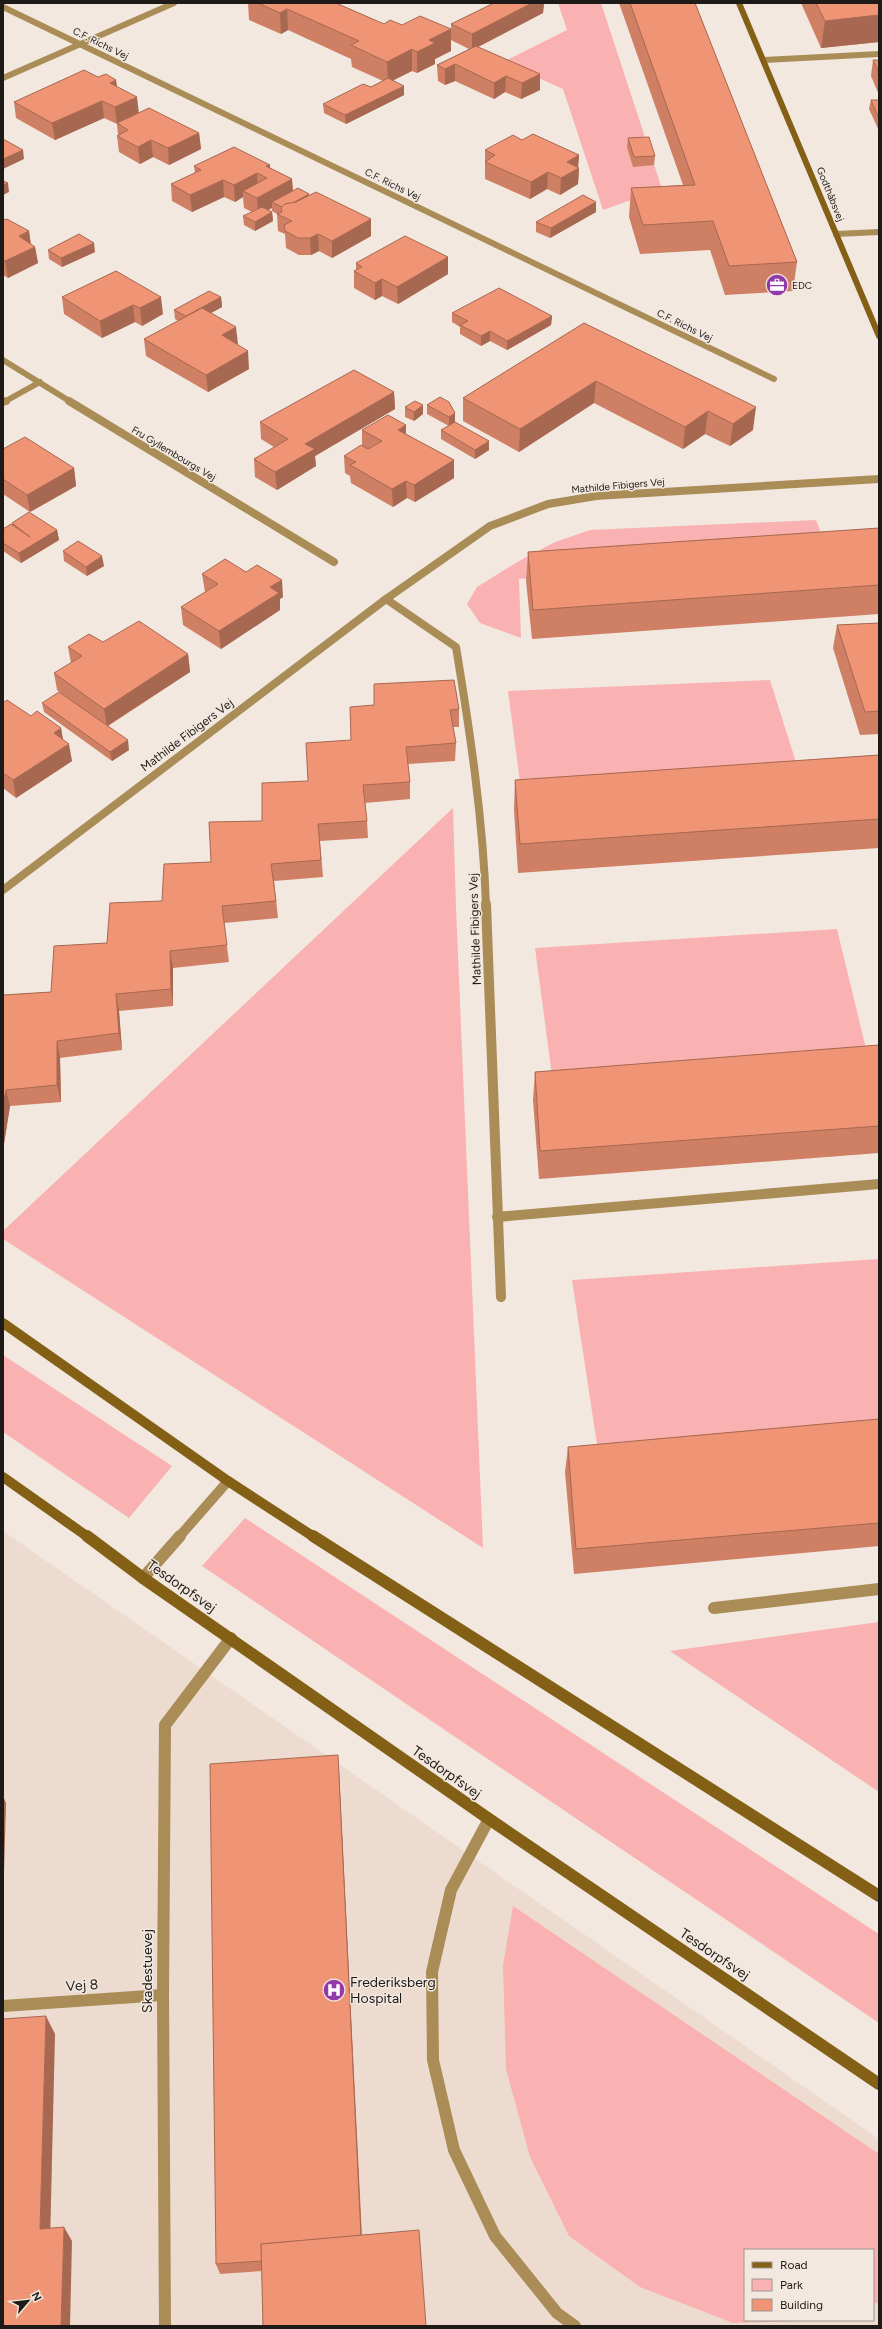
<svg xmlns="http://www.w3.org/2000/svg" width="882" height="2329" viewBox="0 0 882 2329" font-family="Figtree,sans-serif">
<rect width="100%" height="100%" fill="#f2e8e0"/>
<!-- built -->
<path fill="#ecdbce" fill-rule="evenodd" d="M3 1531 879 2139V2326H3ZM745 2250H873V2320H745Z"/>
<!-- green -->
<g fill="#f9b2b1">
<polygon points="558,3 601,3 662,189 603,210 563,89 503,62 567,30"/>
<polygon points="816,520 830,556 519,579 521,638 480,623 467,604 477,587 519,561 555,542 590,530"/>
<polygon points="770,680 800,775 522,797 508,691"/>
<polygon points="453,808 456,908 483,1548 3,1239 3,1231"/>
<polygon points="837,929 868,1057 553,1083 535,948"/>
<polygon points="879,1259 879,1429 598,1451 572,1280"/>
<polygon points="3,1355 172,1466 129,1518 3,1432"/>
<polygon points="245,1518 879,1934 879,2023 202,1566"/>
<polygon points="879,1622 879,1792 670,1651"/>
<polygon points="513,1906 879,2154 879,2302 873,2304 873,2250 745,2250 745,2320 834,2320 733,2323 640,2287 569,2236 530,2157 506,2069 503,1965"/>
</g>
<g fill="none" stroke-linecap="round" stroke-linejoin="round">
<!-- lane-far3 -->
<polyline stroke="#aa8c56" stroke-width="6" points="764,60 879,54"/>
<!-- lane-far2 -->
<path stroke="#aa8c56" stroke-width="8" d="M386 599 456 647C470 732 483 818 486 905"/>
<!-- lane-far1 -->
<g stroke="#aa8c56" stroke-width="10">
<polyline points="486,904 501,1297"/>
<polyline points="497,1217 879,1184"/>
<polyline points="179,1537 228,1481"/>
</g>
<!-- lane -->
<g stroke="#aa8c56" stroke-width="12">
<polyline points="143,1578 180,1536"/>
<polyline points="714,1608 879,1589"/>
<polyline points="489,1819 451,1890 432,1972 433,2060 454,2150 495,2236 557,2313 575,2326"/>
<polyline points="3,2006 163,1995"/>
<polyline points="165,2326 163,1995 165,1725 231,1638"/>
</g>
<!-- street-far1 -->
<g stroke="#aa8c56" stroke-width="6">
<polyline points="3,7 774,379"/>
<polyline points="3,78 174,3"/>
<polyline points="836,234 879,232"/>
<polyline points="3,360 71,402"/>
<polyline points="4,402 40,382"/>
</g>
<!-- street -->
<g stroke="#aa8c56" stroke-width="8">
<polyline points="69,401 334,562"/>
<polyline points="3,402 6,401"/>
<polyline points="3,890 386,599 490,526 548,504 596,496 879,479"/>
</g>
<!-- secondary-far2 -->
<polyline stroke="#836015" stroke-width="6" points="739,3 879,336"/>
<!-- secondary-far1 -->
<g stroke="#836015" stroke-width="10">
<polyline points="3,1323 228,1481 314,1537"/>
<polyline points="3,1477 88,1537"/>
</g>
<!-- secondary -->
<g stroke="#836015" stroke-width="12">
<polyline points="87,1536 143,1578 489,1819 879,2084"/>
<polyline points="313,1536 879,1896"/>
</g>
</g>
<!-- wall -->
<g fill="#ce7f64">
<polygon points="248,3 340,3 338,4 384,24 451,29 451,51 435,59 435,64 417,73 412,71 393,80 404,95 346,124 324,113 323,104 371,87 383,81 352,67 351,59 288,30 281,34 249,20"/>
<polygon points="494,3 544,3 543,13 478,47 540,74 540,90 521,99 505,92 494,99 455,81 445,85 438,81 437,65 469,49 451,40 451,24"/>
<polygon points="619,3 695,3 797,262 793,291 725,295 710,250 640,254 629,217 631,188 683,185"/>
<polygon points="801,3 879,3 879,42 821,48"/>
<polygon points="873,60 879,60 879,95 871,76"/>
<polygon points="98,77 116,80 117,87 139,113 199,133 201,149 169,165 153,157 140,164 119,152 117,136 118,135 117,124 104,118 55,140 16,118 14,102"/>
<polygon points="871,100 879,100 879,131 869,109"/>
<polygon points="628,138 655,156 654,165 633,167 627,147"/>
<polygon points="522,140 579,155 578,167 579,168 578,184 560,195 547,189 530,199 485,179 485,150"/>
<polygon points="194,166 270,168 292,179 293,191 309,195 371,219 371,236 332,258 319,251 311,255 299,255 286,248 285,234 278,231 277,214 272,211 272,208 268,210 272,212 273,221 255,231 244,225 243,216 252,212 244,208 243,197 235,202 224,197 192,212 172,201 171,184 195,173"/>
<polygon points="596,202 596,212 550,238 536,232 536,222"/>
<polygon points="3,220 29,231 31,244 35,247 38,263 8,278 3,275"/>
<polygon points="48,250 95,252 62,267 49,259"/>
<polygon points="448,257 448,274 398,304 382,296 375,300 354,288 354,271 356,270 356,263"/>
<polygon points="116,271 163,314 142,326 135,322 102,338 64,314 62,297"/>
<polygon points="221,297 222,307 211,313 238,344 237,345 249,369 208,392 146,356 144,339 178,321 175,319 174,310"/>
<polygon points="452,313 552,316 551,325 507,350 490,341 481,346 460,334 460,327 452,322"/>
<polygon points="584,323 753,430 730,446 705,434 683,449 594,403 519,452 463,421 463,398"/>
<polygon points="394,392 395,409 315,456 316,466 277,490 255,477 254,459 274,447 261,439 260,422"/>
<polygon points="440,397 455,422 489,450 475,459 441,439 441,430 449,426 427,414 427,405"/>
<polygon points="423,405 423,414 414,421 405,417 405,407"/>
<polygon points="406,425 406,434 454,460 454,478 415,502 407,498 393,507 351,483 350,476 345,473 344,456 362,446 362,430"/>
<polygon points="3,449 74,468 76,486 30,512 3,494"/>
<polygon points="12,523 57,530 59,540 21,563 3,551 3,529 12,524"/>
<polygon points="879,528 879,614 532,639 526,581 528,552"/>
<polygon points="63,551 104,566 87,576 64,561"/>
<polygon points="202,574 283,597 280,599 280,610 221,649 183,625 181,607 205,592"/>
<polygon points="879,623 879,734 860,735 833,648 837,625"/>
<polygon points="103,642 188,654 190,672 108,726 129,750 112,761 44,712 42,703 71,701 57,690 54,673 71,663 68,647"/>
<polygon points="3,703 31,716 61,728 63,740 72,761 16,798 3,788"/>
<polygon points="350,707 459,709 459,727 453,727 456,743 455,761 408,764 410,782 410,799 365,803 367,821 368,838 320,841 323,877 274,881 278,918 224,923 229,962 173,968 173,1006 119,1011 122,1050 60,1058 61,1102 10,1106 3,1150 3,995 51,992 107,943 162,901 262,821 308,781 351,740"/>
<polygon points="879,755 879,848 518,873 514,810 515,780"/>
<polygon points="879,1045 879,1153 539,1179 533,1100 535,1072"/>
<polygon points="879,1419 879,1546 574,1574 565,1472 568,1447"/>
<polygon points="339,1772 362,2236 262,2271 220,2274 216,2264"/>
</g>
<!-- shaded-wall -->
<g fill="#a76851">
<polygon points="532,3 544,3 543,13 472,50 472,34"/>
<polygon points="287,9 288,30 281,34 280,13"/>
<polygon points="879,15 879,42 821,48 825,21"/>
<polygon points="451,29 451,51 435,59 435,64 417,73 417,52 429,40"/>
<polygon points="412,49 412,71 388,83 387,62"/>
<polygon points="455,64 455,81 445,85 445,69"/>
<polygon points="540,74 540,90 521,99 522,83"/>
<polygon points="506,76 505,92 494,99 494,83"/>
<polygon points="116,80 118,96 110,83"/>
<polygon points="404,86 404,95 346,124 345,115"/>
<polygon points="137,97 139,114 117,124 115,107"/>
<polygon points="102,101 104,118 55,140 52,123"/>
<polygon points="199,133 201,149 169,165 168,148"/>
<polygon points="151,140 153,157 140,164 138,147"/>
<polygon points="23,150 24,159 3,169 3,159"/>
<polygon points="579,155 578,168 579,168 578,184 560,195 561,178 567,162"/>
<polygon points="270,165 271,181 266,166"/>
<polygon points="548,172 547,189 530,199 531,182"/>
<polygon points="257,173 258,190 243,191 243,197 235,202 234,185"/>
<polygon points="292,179 293,196 272,202 272,208 258,215 257,198"/>
<polygon points="223,180 224,197 192,212 190,195"/>
<polygon points="8,183 9,192 3,195 3,185"/>
<polygon points="309,194 310,203 283,208"/>
<polygon points="596,202 596,212 550,238 551,228"/>
<polygon points="272,212 273,221 255,231 255,222"/>
<polygon points="371,219 371,236 332,258 332,241"/>
<polygon points="29,231 31,248 35,247 38,263 8,278 5,261 19,236"/>
<polygon points="318,234 319,251 311,255 310,238"/>
<polygon points="94,243 95,252 62,267 61,258"/>
<polygon points="448,257 448,274 398,304 397,287"/>
<polygon points="382,279 382,296 375,300 375,283"/>
<polygon points="161,297 163,314 142,326 140,308"/>
<polygon points="221,297 222,307 187,326 186,316"/>
<polygon points="133,305 135,322 102,338 100,321"/>
<polygon points="552,316 551,325 507,350 507,341"/>
<polygon points="236,327 238,344 224,353 222,335"/>
<polygon points="490,331 490,341 481,346 481,336"/>
<polygon points="248,351 249,369 208,392 206,375"/>
<polygon points="596,381 594,403 519,452 520,429"/>
<polygon points="394,392 395,409 315,456 316,466 277,490 275,472 305,444"/>
<polygon points="423,405 423,414 414,421 414,412"/>
<polygon points="756,407 753,430 730,446 733,424"/>
<polygon points="708,411 705,434 683,449 685,427"/>
<polygon points="455,413 455,422 449,426 449,417"/>
<polygon points="406,425 406,442 398,430"/>
<polygon points="489,441 489,450 475,459 475,450"/>
<polygon points="454,460 454,478 415,502 414,485"/>
<polygon points="74,468 76,486 30,512 27,495"/>
<polygon points="406,481 407,498 393,507 392,489"/>
<polygon points="57,530 59,540 21,563 19,553"/>
<polygon points="102,556 104,566 87,576 86,567"/>
<polygon points="282,580 283,597 280,599 280,610 221,649 219,631 270,587"/>
<polygon points="188,654 190,672 107,726 104,709"/>
<polygon points="61,728 64,746 54,733"/>
<polygon points="128,740 129,750 112,761 110,752"/>
<polygon points="69,744 72,761 16,798 13,780"/>
<polygon points="170,951 173,968 173,1006 171,989"/>
<polygon points="116,994 119,1011 122,1050 119,1033"/>
<polygon points="57,1041 60,1058 61,1102 57,1085"/>
<polygon points="6,1090 10,1106 3,1150 3,1106"/>
<polygon points="338,1755 339,1772 362,2248 361,2237"/>
<polygon points="3,1796 6,1803 3,1908"/>
<polygon points="46,2016 55,2034 50,2243 40,2229"/>
<polygon points="64,2227 72,2241 70,2326 61,2326"/>
</g>
<!-- building -->
<g fill="#ef9474" stroke="#a76851">
<polygon points="258,3 336,3 384,24 390,20 402,25 420,16 451,29 429,40 435,43 417,52 412,49 387,62 351,45 359,41 287,9 280,13"/>
<polygon points="494,3 532,3 472,34 451,24"/>
<polygon points="630,3 695,3 797,262 729,266 713,221 643,225 631,188 695,185"/>
<polygon points="816,3 879,3 879,15 825,21"/>
<polygon points="476,46 540,74 522,83 506,76 494,83 455,64 445,69 437,65"/>
<polygon points="873,60 879,60 879,72"/>
<polygon points="84,70 98,77 106,74 116,80 110,83 137,97 115,107 102,101 52,123 14,102"/>
<polygon points="388,78 404,86 345,115 323,104 363,84 371,87"/>
<polygon points="871,100 879,100 879,119"/>
<polygon points="149,108 199,133 168,148 151,140 138,147 117,136 128,130 117,123"/>
<polygon points="533,134 579,155 567,162 579,168 561,178 548,172 531,182 485,162 495,155 485,150 513,135 522,140"/>
<polygon points="649,137 655,156 634,157 628,138"/>
<polygon points="3,139 23,150 3,159"/>
<polygon points="234,147 270,165 266,166 292,179 257,198 243,191 267,178 257,173 234,185 223,180 190,195 171,184 201,170 194,166"/>
<polygon points="3,181 8,183 3,185"/>
<polygon points="298,188 309,194 293,203 285,204 282,207 272,202"/>
<polygon points="316,192 371,219 332,241 318,234 310,238 298,238 285,231 284,225 292,221 277,214 282,212 281,208 285,204 296,202"/>
<polygon points="583,195 596,202 551,228 536,222"/>
<polygon points="262,207 272,212 255,222 243,216"/>
<polygon points="7,219 29,231 19,236 35,247 5,261 3,260 3,220"/>
<polygon points="79,234 94,243 61,258 48,250"/>
<polygon points="405,236 448,257 397,287 382,279 375,283 354,271 362,267 356,263"/>
<polygon points="116,271 161,297 140,308 133,305 100,321 62,297"/>
<polygon points="499,288 552,316 507,341 490,331 481,336 460,325 468,321 452,313"/>
<polygon points="209,291 221,297 186,316 174,310"/>
<polygon points="202,308 236,327 222,335 248,351 206,375 144,339"/>
<polygon points="584,323 756,407 733,424 708,411 685,427 596,381 520,429 463,398"/>
<polygon points="354,370 394,392 305,444 315,449 275,472 254,459 288,439 260,422"/>
<polygon points="440,397 449,402 455,413 449,417 427,405"/>
<polygon points="415,401 423,405 414,412 405,407"/>
<polygon points="388,415 406,425 398,430 454,460 414,485 406,481 392,489 350,465 356,462 344,456 361,445 368,449 382,441 362,430"/>
<polygon points="455,422 489,441 475,450 441,430"/>
<polygon points="25,437 74,468 27,495 3,479 3,449"/>
<polygon points="29,512 57,530 19,553 3,543 3,529 11,524 30,537 12,523"/>
<polygon points="879,528 879,585 533,610 528,552"/>
<polygon points="78,541 102,556 86,567 63,551"/>
<polygon points="225,559 246,572 257,565 282,580 270,587 279,593 219,631 181,607 218,584 202,574"/>
<polygon points="139,621 188,654 104,709 54,673 82,656 68,647 89,634 103,642"/>
<polygon points="879,623 879,711 865,712 837,625"/>
<polygon points="454,680 459,709 450,710 456,743 406,747 410,782 363,785 367,821 318,824 321,860 271,864 276,901 222,906 227,945 170,951 171,989 116,994 119,1033 57,1041 57,1085 6,1090 3,1106 3,995 51,992 54,946 107,943 110,903 162,901 164,864 211,862 209,822 262,821 262,783 308,781 306,743 351,740 350,707 374,705 374,684"/>
<polygon points="59,692 128,740 110,752 42,703"/>
<polygon points="7,700 31,716 37,711 61,728 54,733 69,744 13,780 3,773 3,703"/>
<polygon points="879,755 879,819 520,844 515,780"/>
<polygon points="879,1045 879,1126 540,1151 535,1072"/>
<polygon points="879,1419 879,1523 576,1549 568,1447"/>
<polygon points="338,1755 361,2236 261,2244 262,2261 216,2264 210,1764"/>
<polygon points="46,2016 40,2229 64,2227 61,2326 3,2326 3,2019"/>
<polygon points="419,2230 426,2326 263,2326 261,2244"/>
</g>
<!-- icons -->
<defs>
<g id="office-disc" transform="scale(1.15)"><circle r="9.5" fill="#923aa7" stroke="#f2e8e0"/><path d="M-6-3h4V-5.5h4V-3h4V5H-6ZM-1-4.5V-3h2v-1.5ZM-6 0V1H6V0Z" fill="#fff"/></g>
<g id="hospital-disc" transform="scale(1.15)"><circle r="9.5" fill="#923aa7" stroke="#f2e8e0"/><path d="M-5-5h3v3.5h4V-5h3V5h-3V1.5h-4V5h-3Z" fill="#fff"/></g>
</defs>
<g fill-rule="evenodd">
<use href="#office-disc" x="777" y="285"/>
<use href="#hospital-disc" x="334" y="1990"/>
</g>
<g text-anchor="middle" stroke-width="3" stroke-linejoin="round" paint-order="stroke">
<!-- far-street labels -->
<g font-size="10" fill="#1e1a17" stroke="#f2e8e0">
<text transform="translate(101 43) rotate(26)" y="4">C.F. Richs Vej</text>
<text transform="translate(393 184) rotate(26)" y="4">C.F. Richs Vej</text>
<text transform="translate(831 194) rotate(68)" y="4">Godthåbsvej</text>
<text transform="translate(685 325) rotate(26)" y="4">C.F. Richs Vej</text>
<text transform="translate(174 453) rotate(31)" y="4">Fru Gyllembourgs Vej</text>
<text transform="translate(618 485) rotate(-5)" y="4">Mathilde Fibigers Vej</text>
</g>
<!-- far-poi labels -->
<g font-size="10" fill="#1e1a17" stroke="#f2e8e0" text-anchor="start">
<text x="792" y="289">EDC</text>
</g>
<!-- street labels -->
<g font-size="12" fill="#1e1a17" stroke="#f2e8e0">
<text transform="translate(187 735) rotate(-37)" y="4">Mathilde Fibigers Vej</text>
<text transform="translate(475 929) rotate(-92)" y="4">Mathilde Fibigers Vej</text>
</g>
<!-- near-street labels -->
<g font-size="14" fill="#1e1a17" stroke="#f2e8e0">
<text transform="translate(182 1586) rotate(35)" y="5">Tesdorpfsvej</text>
<text transform="translate(447 1772) rotate(35)" y="5">Tesdorpfsvej</text>
<text transform="translate(715 1954) rotate(34)" y="5">Tesdorpfsvej</text>
<text transform="translate(147 1971) rotate(-90)" y="5">Skadestuevej</text>
<text transform="translate(82 1985) rotate(-4)" y="5">Vej 8</text>
</g>
<!-- near-poi labels -->
<g font-size="14" fill="#1e1a17" stroke="#f2e8e0" text-anchor="start">
<text x="350" y="1987">Frederiksberg<tspan x="350" dy="16">Hospital</tspan></text>
</g>
</g>
<!-- border -->
<rect width="882" height="2329" fill="none" stroke="#1e1a17" stroke-width="8"/>
<!-- legend -->
<rect x="744" y="2249" width="130" height="72" fill="#f2e8e0" stroke="#9d9690"/>
<rect x="752" y="2262" width="20" height="6" fill="#836015" stroke="#9d9690"/>
<text x="780" y="2269" font-size="12" fill="#1e1a17">Road</text>
<rect x="752" y="2279" width="20" height="12" fill="#f9b2b1" stroke="#9d9690"/>
<text x="780" y="2289" font-size="12" fill="#1e1a17">Park</text>
<rect x="752" y="2299" width="20" height="12" fill="#ef9474" stroke="#9d9690"/>
<text x="780" y="2309" font-size="12" fill="#1e1a17">Building</text>
<!-- north arrow -->
<g transform="translate(28 2301) rotate(62)" stroke="#f2e8e0" stroke-width="3" paint-order="stroke">
<path d="M0-3L7 15L0 10L-7 15Z" fill="#1e1a17"/>
<text y="-6" font-size="11" font-weight="bold" text-anchor="middle" fill="#1e1a17">N</text>
</g>
</svg>
